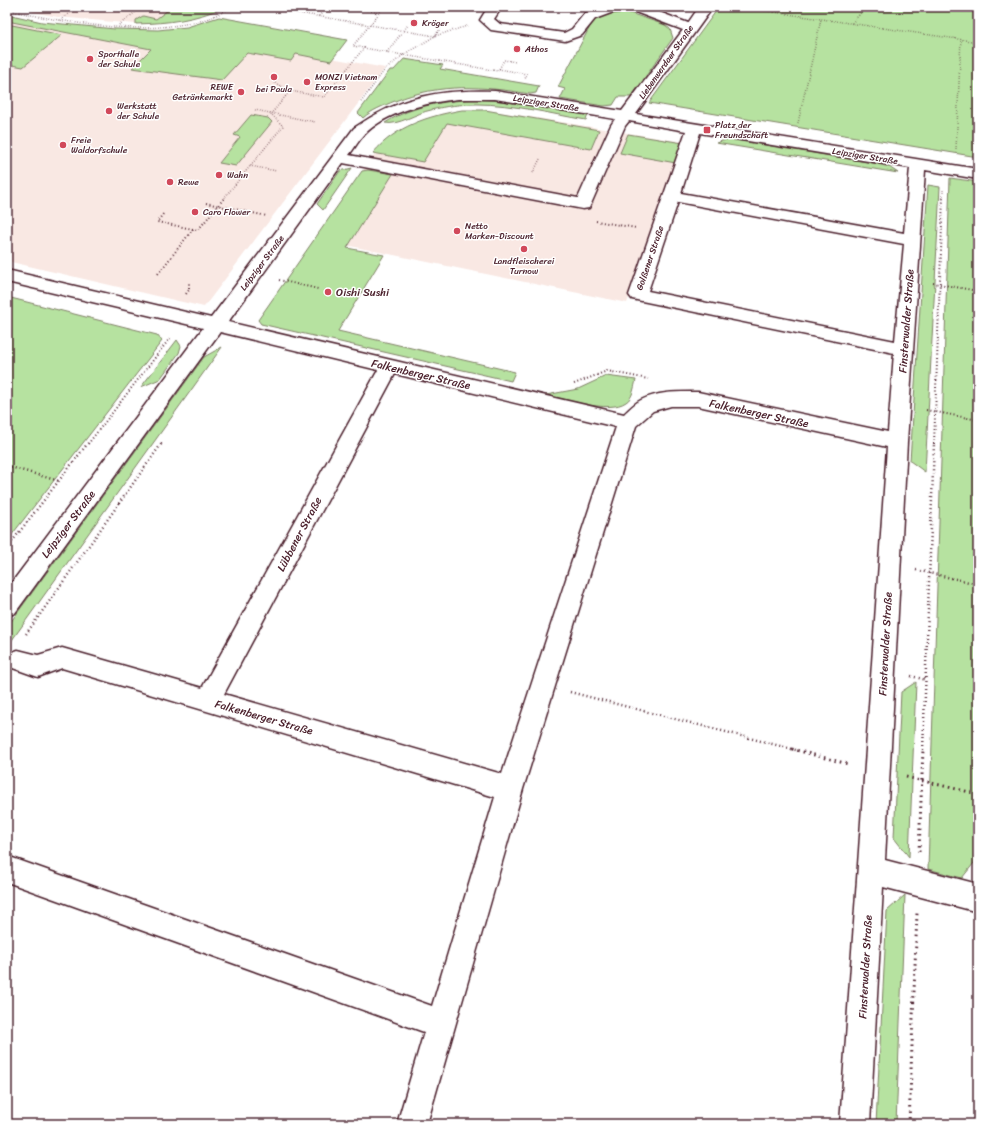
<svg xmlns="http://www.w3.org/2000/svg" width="985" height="1131" viewBox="0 0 985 1131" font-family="Sriracha,sans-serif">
<rect width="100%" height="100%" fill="#fff"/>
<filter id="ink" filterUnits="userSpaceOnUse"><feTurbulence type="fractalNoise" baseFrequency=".025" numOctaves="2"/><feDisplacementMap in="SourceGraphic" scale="8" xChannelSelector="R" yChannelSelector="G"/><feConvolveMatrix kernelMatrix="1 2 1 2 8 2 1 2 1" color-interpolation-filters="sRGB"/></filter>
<g filter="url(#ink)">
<!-- built -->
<g fill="#f9e8e3">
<polygon points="39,7 178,7 158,22 136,24 58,17 32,12"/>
<polygon points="7,14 42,22 234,40 385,68 204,307 7,261"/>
<polygon points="487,110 683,142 627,303 316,239 376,152 417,124 443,113"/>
</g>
<!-- green -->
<g fill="#b6e2a0" stroke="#808066">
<path d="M172 7H225C194 20 169 23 136 24V20L143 16 156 19Z"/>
<polygon points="719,7 978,7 978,157 649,103"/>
<polygon points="621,10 665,25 670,29 673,38 631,97 618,97 613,105 604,106 560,99 565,89 558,87 594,19 601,14"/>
<polygon points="7,14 42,22 115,29 158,30 187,27 219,17 347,40 331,61 296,54 291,61 247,53 222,80 132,68 151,49 7,21"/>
<polygon points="7,24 62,35 23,67 7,64"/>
<path d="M404 59 443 65 440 69 539 86 536 93 530 94C483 86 440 83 395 101 383 106 372 110 363 118L358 113 390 70H394Z"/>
<path d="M478 99 501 101 588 115 586 120C551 114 513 104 477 104 461 104 446 106 431 110 416 113 398 126 385 123 413 105 445 101 478 99Z"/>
<path d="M462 110H485L599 130 591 149 447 123 423 162 373 153C396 126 428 116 462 110Z"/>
<polygon points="251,115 268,118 272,122 236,166 219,163 240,137 234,135"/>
<polygon points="628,134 683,143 676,163 620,153"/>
<polygon points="728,139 873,163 889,167 898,173 716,143"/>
<polygon points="352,168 323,210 317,204 340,171"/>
<polygon points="368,170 393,174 347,248 384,255 338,331 515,372 511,381 261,324 258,320 362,171"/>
<polygon points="950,178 978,182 978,858 962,878 928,869"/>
<polygon points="928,185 940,187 925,472 910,461"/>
<polygon points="7,297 157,335 162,341 7,541"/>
<polygon points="177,340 181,346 179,353 160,379 141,387"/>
<polygon points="222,347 7,647 7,627 204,357"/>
<path d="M606 376 636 380C634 387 633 398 626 402 609 414 565 399 546 395L578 389Z"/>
<polygon points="916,682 909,857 894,838 901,692"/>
<polygon points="905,895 896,1124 876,1124 887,911"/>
</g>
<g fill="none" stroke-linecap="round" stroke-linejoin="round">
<!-- minor casing -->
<g stroke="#4a1f2b" stroke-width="3">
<path id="minor" d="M488 7H502L494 19 500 24 564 33 572 29 585 13 602 7H646L688 23 699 7H713L636 114 978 169V179L925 170 907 442 885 860 978 884V912L883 887 870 1124H840L887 447 698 406H671L653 411 636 426 523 789 427 1124H397L424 1032 7 882V856L432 1006 495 797 62 668 38 677 10 667 7 662 10 653 18 650 38 655 62 648 202 688 378 370 220 332 15 613 7 616V589L203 328 7 282V270L211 318 354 128C400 96 440 89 495 91L622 111 683 30 630 10 611 13 595 19 582 35 565 41 491 30 480 20ZM458 99H495L615 119 611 125 578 198 349 155C354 149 358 141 364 135 385 112 428 102 458 99ZM629 121 686 131 629 295 632 299 894 353 888 432 698 392C679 392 659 391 641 400 635 403 629 409 624 414L228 322 343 163 583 209 589 208 591 204 625 126ZM700 133 910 168 904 233 681 193ZM678 202 904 244 895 341 648 291ZM395 374 616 427 502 774 224 694Z"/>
</g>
<!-- path-far3 -->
<g stroke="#4a1f2b" stroke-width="1.5" stroke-dasharray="0.5 2" stroke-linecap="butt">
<polyline points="352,7 379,13"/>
<polyline points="740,7 978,42"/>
<polyline points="269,8 435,36 443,24"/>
<path d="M7 10C70 23 140 37 203 20 214 17 224 11 234 7"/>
<polyline points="319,16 327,7"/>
<polyline points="60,20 79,7"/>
<polyline points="852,23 866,7"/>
<polyline points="119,25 142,7"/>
<polyline points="364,48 403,55 435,36 467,26"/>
<polyline points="387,52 408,25"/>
<polyline points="499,69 527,74 525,79"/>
<polyline points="275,83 290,91"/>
<polyline points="361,102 384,71 403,55 498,71 504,60 516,62"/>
<polyline points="255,110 315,122"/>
<polyline points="798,123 821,19"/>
<polyline points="956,149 961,39"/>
<polyline points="250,166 277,171"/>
<polyline points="533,173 540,159"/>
<polyline points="228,176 239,179"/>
<polyline points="224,198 283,126 271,114 290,91 324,97 364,48 353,46 384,7"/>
<polyline points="943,198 943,189"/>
</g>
<!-- path-far2 -->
<g stroke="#4a1f2b" stroke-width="2" stroke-dasharray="1 2.5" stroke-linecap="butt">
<polyline points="206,203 267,216"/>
<polyline points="163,214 157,222 198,230 225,197"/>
<polyline points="596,221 636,228"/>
<polyline points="158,274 193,229"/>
<polyline points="279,280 318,289"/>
<polyline points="933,283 978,291"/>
<polyline points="186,294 189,290 189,281"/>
<polyline points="574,384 607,371 648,379"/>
<polyline points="926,410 978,420"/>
<polyline points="88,444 171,337"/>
<polyline points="161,444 162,443"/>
<polyline points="934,444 943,197"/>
</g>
<!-- path-far1 -->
<g stroke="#4a1f2b" stroke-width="2.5" stroke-dasharray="1 3" stroke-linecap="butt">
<polyline points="7,466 59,481"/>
<polyline points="7,548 88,443"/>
<polyline points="916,570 978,584"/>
<polyline points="26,634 162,443"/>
<polyline points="911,676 926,680"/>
<polyline points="570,692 796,750"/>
<polyline points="923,750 934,443"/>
</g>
<!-- path -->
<g stroke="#4a1f2b" stroke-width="3" stroke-dasharray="1.5 4" stroke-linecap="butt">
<polyline points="792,749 848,764"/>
<polyline points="906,777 978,794"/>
<polyline points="919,852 923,749"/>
<polyline points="909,1124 917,913"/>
</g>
<!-- minor -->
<use href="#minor" fill="#fff" fill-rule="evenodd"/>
</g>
</g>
<!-- markers -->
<g fill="#d1495b" stroke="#fff" stroke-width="1.5">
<circle cx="414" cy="23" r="4"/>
<circle cx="517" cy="49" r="4"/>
<circle cx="90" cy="59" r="4"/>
<circle cx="274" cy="77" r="4"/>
<circle cx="307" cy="82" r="4"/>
<circle cx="241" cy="92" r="4"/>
<circle cx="109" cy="111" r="4"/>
<rect x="703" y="126" width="8" height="8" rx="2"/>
<circle cx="63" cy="145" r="4"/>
<circle cx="219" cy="175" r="4"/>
<circle cx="170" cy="182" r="4"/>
<circle cx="195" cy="212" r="4"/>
<circle cx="457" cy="231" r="4"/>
<circle cx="524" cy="249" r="4"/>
<circle cx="328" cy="292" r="4"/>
</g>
<g text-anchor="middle" stroke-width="3" stroke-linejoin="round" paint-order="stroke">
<!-- far-poi labels -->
<g font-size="9" fill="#4a1f2b" stroke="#fff" text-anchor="start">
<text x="422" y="26">Kröger</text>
<text x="525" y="52">Athos</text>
<text x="98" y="57">Sporthalle<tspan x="98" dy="10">der Schule</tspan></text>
<text x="315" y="80">MONZI Vietnam<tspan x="315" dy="10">Express</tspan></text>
<text x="233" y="90" text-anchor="end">REWE<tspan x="233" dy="10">Getränkemarkt</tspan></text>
<text x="274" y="92" text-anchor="middle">bei Paula</text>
<text x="117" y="109">Werkstatt<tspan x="117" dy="10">der Schule</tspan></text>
<text x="715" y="128">Platz der<tspan x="715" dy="10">Freundschaft</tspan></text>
<text x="71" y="143">Freie<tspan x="71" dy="10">Waldorfschule</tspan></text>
<text x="227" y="178">Wahn</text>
<text x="178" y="185">Rewe</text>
<text x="203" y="215">Caro Flower</text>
<text x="465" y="229">Netto<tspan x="465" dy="10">Marken-Discount</tspan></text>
<text x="524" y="264" text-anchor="middle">Landfleischerei<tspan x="524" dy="10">Turnow</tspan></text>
</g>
<!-- far-street labels -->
<g font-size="9" fill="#4a1f2b" stroke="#fff">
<text transform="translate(666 62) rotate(-55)" y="3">Liebenwerdaer Straße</text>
<text transform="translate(546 103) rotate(9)" y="3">Leipziger Straße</text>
<text transform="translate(865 156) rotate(9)" y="3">Leipziger Straße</text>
<text transform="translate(650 258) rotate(-71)" y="3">Golßener Straße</text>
<text transform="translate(262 263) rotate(-53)" y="3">Leipziger Straße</text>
</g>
<!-- poi labels -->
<g font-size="11" fill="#4a1f2b" stroke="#fff" text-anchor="start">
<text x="336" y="296">Oishi Sushi</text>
</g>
<!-- street labels -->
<g font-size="11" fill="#4a1f2b" stroke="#fff">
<text transform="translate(906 321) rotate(-86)" y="4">Finsterwalder Straße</text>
<text transform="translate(421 374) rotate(13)" y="4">Falkenberger Straße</text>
<text transform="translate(759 413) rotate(12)" y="4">Falkenberger Straße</text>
<text transform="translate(68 524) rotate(-53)" y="4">Leipziger Straße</text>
<text transform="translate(299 534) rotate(-62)" y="4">Lübbener Straße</text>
<text transform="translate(885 644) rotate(-87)" y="4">Finsterwalder Straße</text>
<text transform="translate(264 717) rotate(16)" y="4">Falkenberger Straße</text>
<text transform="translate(865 967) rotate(-87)" y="4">Finsterwalder Straße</text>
</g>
</g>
<!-- margin -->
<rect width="985" height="1131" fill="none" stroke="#fff" stroke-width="24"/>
<rect x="12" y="12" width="961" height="1107" fill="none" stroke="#4a1f2b" stroke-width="1.5" filter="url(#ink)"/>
</svg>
